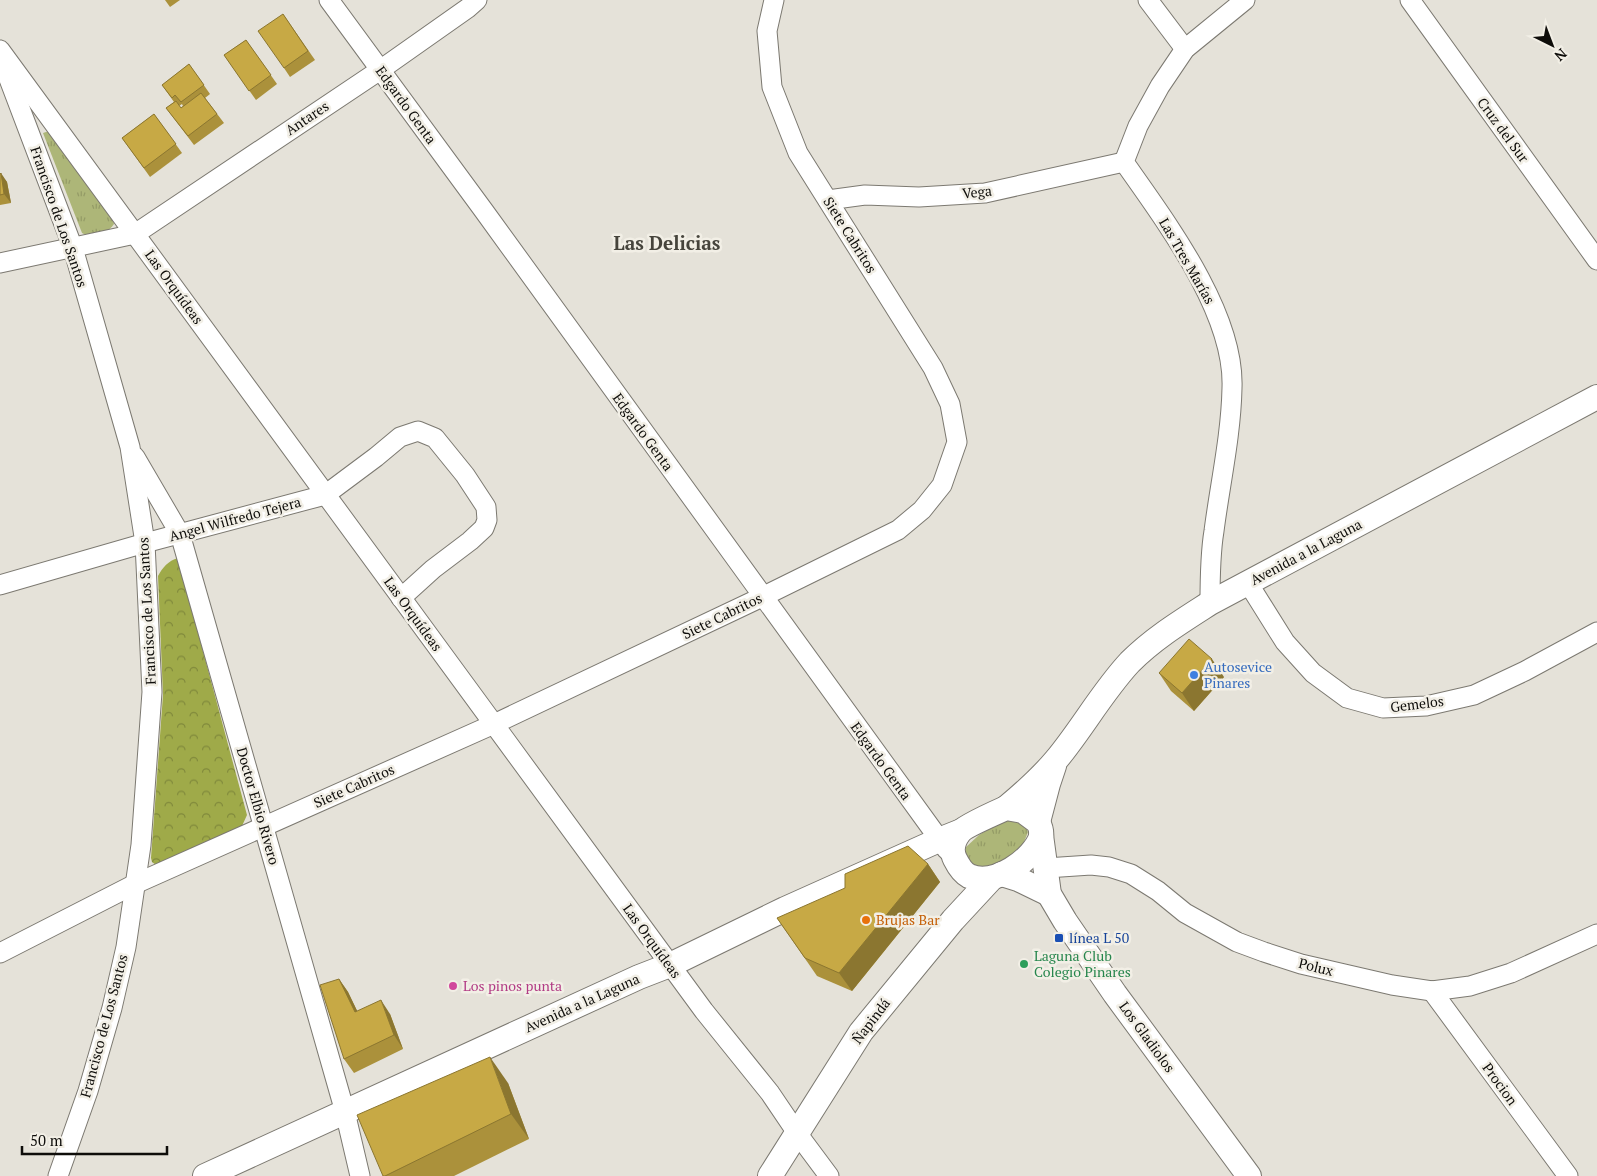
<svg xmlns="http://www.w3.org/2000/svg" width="1597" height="1176" viewBox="0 0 1597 1176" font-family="'PT Serif',serif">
<defs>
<pattern id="grass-tufts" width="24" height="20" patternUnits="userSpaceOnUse" patternTransform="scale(1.25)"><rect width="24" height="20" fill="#adb678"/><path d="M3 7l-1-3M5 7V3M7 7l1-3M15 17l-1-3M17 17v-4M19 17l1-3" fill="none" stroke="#949b66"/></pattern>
<pattern id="forest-crowns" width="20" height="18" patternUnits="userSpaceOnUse" patternTransform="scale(1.25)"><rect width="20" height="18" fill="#9faa49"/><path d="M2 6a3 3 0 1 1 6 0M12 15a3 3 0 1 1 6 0" fill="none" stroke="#80893b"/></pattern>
</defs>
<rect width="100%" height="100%" fill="#e5e2d9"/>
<!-- grass -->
<g fill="url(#grass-tufts)">
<path d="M49 131 113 220 114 224C109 233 91 238 82 233L43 133Z"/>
<polygon points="1003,820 1024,824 1028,832 1024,842 1019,851 995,867 973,867 964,859 966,847 979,835"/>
</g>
<!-- forest -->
<path fill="url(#forest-crowns)" d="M178 558 247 815 242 826 161 865H156L152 862 151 858 163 695 158 576C163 567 168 561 178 558Z"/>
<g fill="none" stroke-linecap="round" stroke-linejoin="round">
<!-- minor casing -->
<g stroke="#7c7971" stroke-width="21">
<g id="minor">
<polyline points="329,0 484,211 947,850"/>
<polyline points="1148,0 1185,49"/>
<polyline points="1410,0 1597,260"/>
<polyline points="0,50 704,1011 770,1093 797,1133 829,1176"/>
<polyline points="4,66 73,248 130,447 145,543 152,692 141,845 126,947 112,1008 88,1091 58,1176"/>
<polyline points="828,200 865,195 919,197 985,193 1124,162"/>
<polyline points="0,263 135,234 380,70 468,8 477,0"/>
<polyline points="135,457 180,534 345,1112 360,1176"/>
<polyline points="1248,583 1285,642 1313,673 1347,698 1383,708 1426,706 1474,695 1525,671 1597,632"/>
<polyline points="0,585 145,543 325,495 376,457 400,437 418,431 435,438 465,475 486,507 487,520 484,528 470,541 433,569 401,598"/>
<path d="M1210 603C1210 579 1210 555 1214 531 1220 484 1231 436 1232 388 1235 313 1166 222 1124 162L1138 126 1160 86 1185 49 1245 0"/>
<polyline points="1046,868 1091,865 1109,867 1131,874 1158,891 1185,913 1237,942 1264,952 1301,964 1392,985 1432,991 1470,986 1511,973 1597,934"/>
<polyline points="0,953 135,884 494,724 762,597 898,530 922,510 942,485 957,442 950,404 933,368 798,153 772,87 767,31 774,0"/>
<polyline points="1432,991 1568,1176"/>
</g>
</g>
<!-- tertiary casing -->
<g stroke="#7c7971" stroke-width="26">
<g id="tertiary">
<path d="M1006 808C1024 793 1041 778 1056 760 1082 729 1102 692 1130 662 1154 638 1182 621 1210 603L1597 397"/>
<path d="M1006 808 1023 811 1038 822C1040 826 1042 832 1041 837 1033 860 994 887 969 876 963 873 958 865 955 859 951 851 953 841 959 833 963 827 997 812 1006 808Z"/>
<polyline points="1038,822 1048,784 1054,766"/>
<polyline points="1041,835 1049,894 1065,921 1115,994 1249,1176"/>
<polyline points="1002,874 1018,879 1049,894"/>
<polyline points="205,1176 639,977 670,965 785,909 939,840 959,832"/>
<polyline points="770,1176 861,1032 953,920 991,879"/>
</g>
</g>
<!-- minor -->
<use href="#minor" stroke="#fff" stroke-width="19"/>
<!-- tertiary -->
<use href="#tertiary" stroke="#fff" stroke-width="24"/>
</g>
<!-- wall -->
<g fill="#ab913b" fill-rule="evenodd">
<polygon points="165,0 180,0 170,7"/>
<polygon points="283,14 315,60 290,77 284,68"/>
<polygon points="246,40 277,84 256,100 224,55"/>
<path d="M189 64 210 94 205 98 224 123 194 145 166 108 174 102 162 85ZM182 104 183 106 181 108 179 106Z"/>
<polygon points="154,114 182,153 150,177 122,138"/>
<polygon points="0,174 7,182 11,203 0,205"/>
<polygon points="1159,673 1224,677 1194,711 1171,691"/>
<polygon points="928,864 940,882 852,991 817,976 777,918"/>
<polygon points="339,979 348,992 357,1011 390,1014 403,1049 354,1073 344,1059"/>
<polygon points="508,1083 529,1139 454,1176 383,1176"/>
</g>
<!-- shaded-wall -->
<g fill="#8b7630">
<polygon points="1,173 7,182 11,203 4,194"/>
<polygon points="1212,659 1224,677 1194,711 1182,693"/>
<polygon points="928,864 940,882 852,991 839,973"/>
<polygon points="339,979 348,992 364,1025 355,1012"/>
<polygon points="381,1000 390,1014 403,1049 394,1035"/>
<polygon points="490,1057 508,1083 529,1139 511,1114"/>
</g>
<!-- building -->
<g fill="#c7a945" stroke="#8b7630">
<polygon points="283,14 308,51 284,68 258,31"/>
<polygon points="246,40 271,75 249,91 224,55"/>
<polygon points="189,64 204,85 181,102 175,95 172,98 162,85"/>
<polygon points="201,93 217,114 188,136 166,108 176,101 181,108"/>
<polygon points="154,114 176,144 144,168 122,138"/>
<polygon points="1,173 4,194 0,195 0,174"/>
<polygon points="1189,639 1212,659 1182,693 1159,673"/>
<polygon points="908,846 928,864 839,973 805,958 777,918 845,888 845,874"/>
<polygon points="339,979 355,1012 381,1000 394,1035 344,1059 320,985"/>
<polygon points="490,1057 511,1114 385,1176 383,1176 357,1115"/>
</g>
<!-- markers -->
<circle fill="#3f7fe0" stroke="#f2efe6" stroke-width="2" cx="1194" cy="675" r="5"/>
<circle fill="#e8710a" stroke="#f2efe6" stroke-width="2" cx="866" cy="920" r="5"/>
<rect fill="#1a4fb4" stroke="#f2efe6" stroke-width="2" x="1054" y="933" width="10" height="10" rx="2.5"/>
<circle fill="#2e9e5b" stroke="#f2efe6" stroke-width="2" cx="1024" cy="964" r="5"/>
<circle fill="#d1479c" stroke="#f2efe6" stroke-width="2" cx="453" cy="986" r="5"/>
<g text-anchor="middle" stroke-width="5" stroke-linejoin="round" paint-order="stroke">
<!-- street labels -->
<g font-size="14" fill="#0e0d0a" stroke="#f2efe6">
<text transform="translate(406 105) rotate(54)" y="5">Edgardo Genta</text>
<text transform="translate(307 118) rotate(-34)" y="5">Antares</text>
<text transform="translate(1503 130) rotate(54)" y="5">Cruz del Sur</text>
<text transform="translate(977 192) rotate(-6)" y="5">Vega</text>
<text transform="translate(59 217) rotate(71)" y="5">Francisco de Los Santos</text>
<text transform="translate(850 235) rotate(58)" y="5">Siete Cabritos</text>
<text transform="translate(1187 261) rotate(60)" y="5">Las Tres Marías</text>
<text transform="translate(174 287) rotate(54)" y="5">Las Orquídeas</text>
<text transform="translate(643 432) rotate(54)" y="5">Edgardo Genta</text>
<text transform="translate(235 519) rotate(-15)" y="5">Angel Wilfredo Tejera</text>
<text transform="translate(1306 552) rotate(-28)" y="5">Avenida a la Laguna</text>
<text transform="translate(147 611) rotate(-93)" y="5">Francisco de Los Santos</text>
<text transform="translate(413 614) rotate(54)" y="5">Las Orquídeas</text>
<text transform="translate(722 616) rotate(-26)" y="5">Siete Cabritos</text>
<text transform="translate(1417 704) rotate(-7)" y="5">Gemelos</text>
<text transform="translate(881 761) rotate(54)" y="5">Edgardo Genta</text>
<text transform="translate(354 786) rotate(-24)" y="5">Siete Cabritos</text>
<text transform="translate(258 806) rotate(74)" y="5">Doctor Elbio Rivero</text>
<text transform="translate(652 941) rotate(54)" y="5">Las Orquídeas</text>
<text transform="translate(1316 967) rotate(14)" y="5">Polux</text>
<text transform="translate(582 1003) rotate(-24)" y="5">Avenida a la Laguna</text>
<text transform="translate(871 1021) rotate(-53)" y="5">Ñapindá</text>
<text transform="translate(104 1026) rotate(-75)" y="5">Francisco de Los Santos</text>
<text transform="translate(1147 1037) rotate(54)" y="5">Los Gladiolos</text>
<text transform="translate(1500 1084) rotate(54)" y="5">Procion</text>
</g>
<!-- shop labels -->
<g font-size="14" fill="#366cbe" stroke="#f2efe6" text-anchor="start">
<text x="1204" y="672">Autosevice<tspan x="1204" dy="16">Pinares</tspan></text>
</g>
<!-- food labels -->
<g font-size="14" fill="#c56008" stroke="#f2efe6" text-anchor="start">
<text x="876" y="925">Brujas Bar</text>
</g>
<!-- transit labels -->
<g font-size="14" fill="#164399" stroke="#f2efe6" text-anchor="start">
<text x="1069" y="943">línea L 50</text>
</g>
<!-- leisure labels -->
<g font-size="14" fill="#27864d" stroke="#f2efe6" text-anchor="start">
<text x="1034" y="961">Laguna Club<tspan x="1034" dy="16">Colegio Pinares</tspan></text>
</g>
<!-- hotel labels -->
<g font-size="14" fill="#b23c85" stroke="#f2efe6" text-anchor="start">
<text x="463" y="991">Los pinos punta</text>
</g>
<!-- district labels -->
<g font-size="19" font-weight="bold" fill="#46443c" stroke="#f2efe6">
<text x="667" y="250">Las Delicias</text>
</g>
</g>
<!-- north arrow -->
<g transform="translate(1552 45) rotate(138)" stroke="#f2efe6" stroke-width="4" paint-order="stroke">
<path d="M0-4L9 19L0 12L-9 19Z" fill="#0e0d0a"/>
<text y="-8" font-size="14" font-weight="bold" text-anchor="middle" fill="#0e0d0a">N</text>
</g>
<!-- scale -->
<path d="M22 1146v8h145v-8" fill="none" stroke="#0e0d0a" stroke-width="2.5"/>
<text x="30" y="1146" font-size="15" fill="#0e0d0a" stroke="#f2efe6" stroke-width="4" paint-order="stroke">50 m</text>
</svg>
